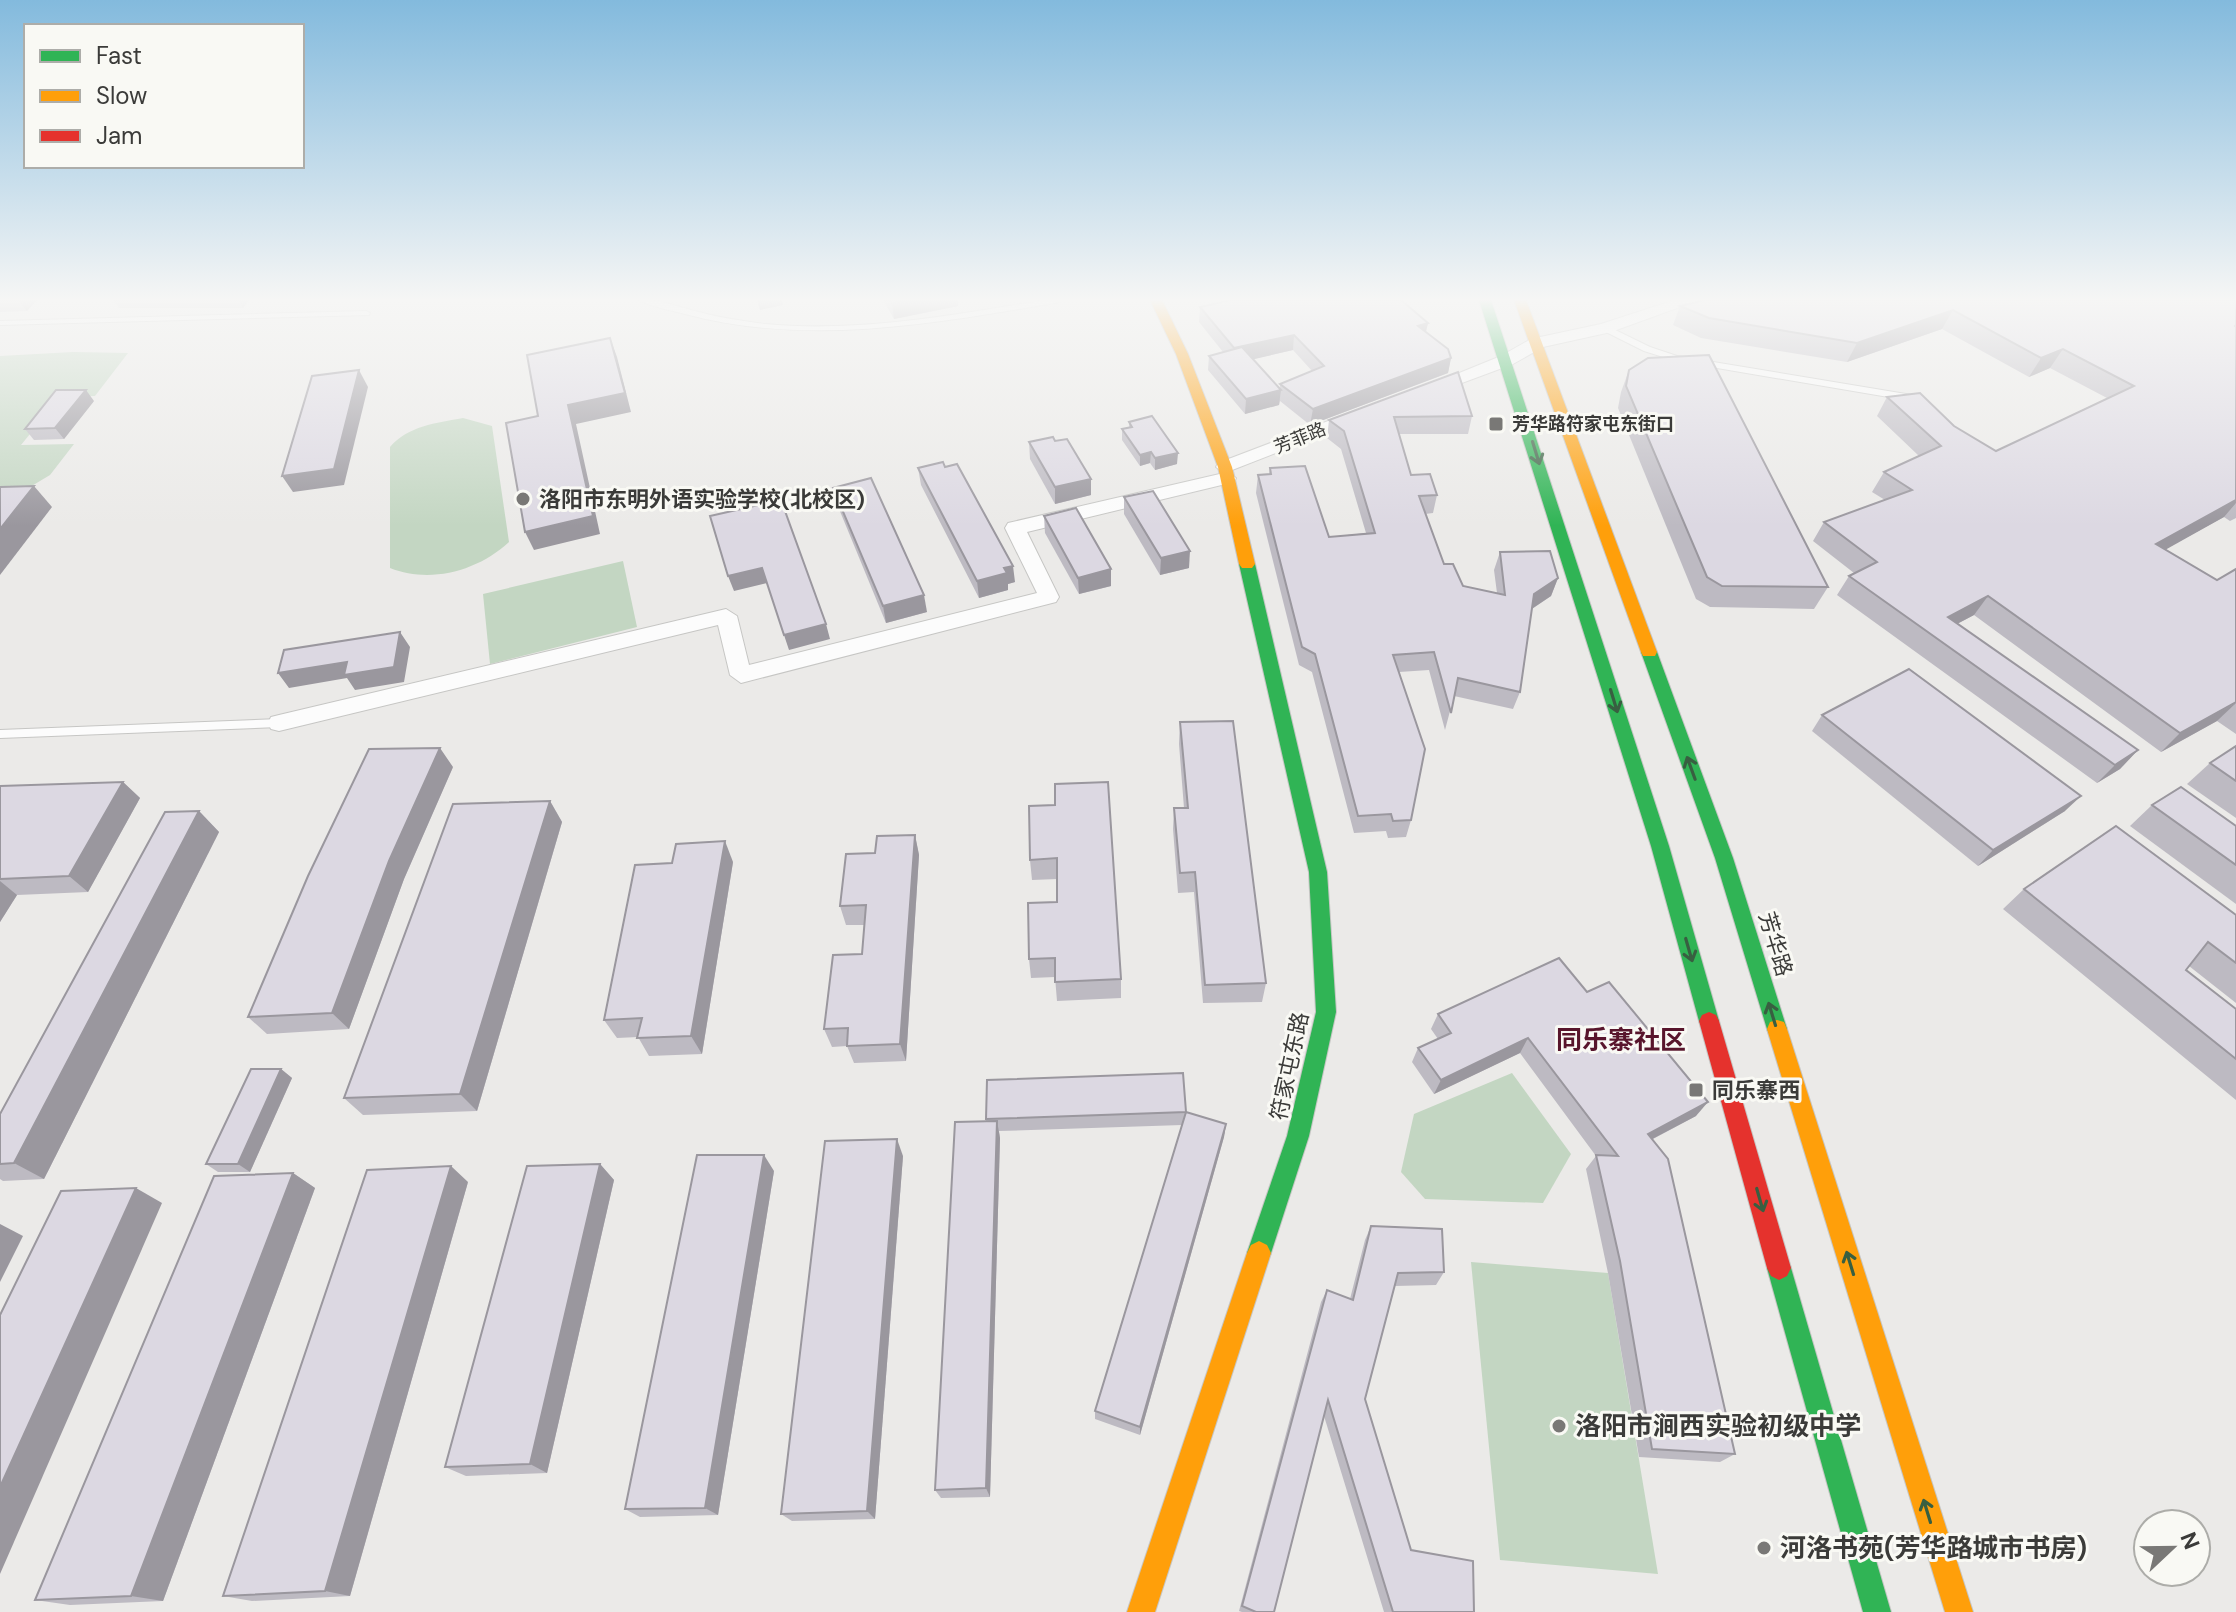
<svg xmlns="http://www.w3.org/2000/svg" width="2236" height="1612" viewBox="0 0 2236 1612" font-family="'DM Sans','Noto Sans SC',sans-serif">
<rect width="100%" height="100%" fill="#ebeae8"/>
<!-- green -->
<g fill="#c3d6c2">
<polygon points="73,352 128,353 95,396 60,397 21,445 74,444 50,475 0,505 0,356"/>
<path d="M463 418 492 426 509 542C478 571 430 584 390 568V447C408 426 436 423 463 418Z"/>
<polygon points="623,561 637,627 490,664 483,594"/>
<polygon points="1512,1073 1571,1154 1543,1203 1425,1199 1401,1172 1414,1114"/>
<polygon points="1471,1262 1608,1273 1658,1574 1500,1560"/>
</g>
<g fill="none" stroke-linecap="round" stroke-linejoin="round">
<!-- lane casing -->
<g stroke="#c6c6c4" stroke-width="2">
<g id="lane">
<path d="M639 300C659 299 679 307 699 312 720 318 743 321 765 324 859 333 954 315 1046 300H1064L1060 302C937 323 808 347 685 314 670 310 652 307 639 300Z"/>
<polygon points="366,311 370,313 369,315 0,325 0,321"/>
<polygon points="1605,325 1650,347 1677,356 1912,395 1916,398 1912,401 1676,361 1644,351 1602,330 1602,326"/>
<polygon points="279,719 285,723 279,727 0,738 0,730"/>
</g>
</g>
<!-- street casing -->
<g stroke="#c6c6c4" stroke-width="2">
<g id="street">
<polygon points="1675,300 1699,300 1611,332 1543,347 1513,364 1435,393 1423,393 1420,389 1501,356 1531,339 1601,324"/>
<polygon points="1357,410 1363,411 1363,419 1227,472 1236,478 1234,482 1027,532 1059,597 1056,602 741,683 730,675 718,625 279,731 271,729 268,723 271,717 279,715 726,609 737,616 749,665 1037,593 1005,528 1008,523 1224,473 1216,467 1218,463"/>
</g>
</g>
<!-- fast casing -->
<g stroke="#c6c6c4" stroke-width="2">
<g id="fast">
<polygon points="1479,300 1491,300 1669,846 1719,1021 1716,1027 1709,1030 1702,1027 1699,1021 1651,846"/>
<polygon points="1247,559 1255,564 1327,872 1336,1012 1309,1136 1271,1253 1267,1261 1259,1265 1251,1261 1247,1253 1287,1136 1316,1012 1309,872 1239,564"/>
<polygon points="1649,646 1657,652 1733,858 1787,1029 1784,1036 1777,1038 1770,1036 1767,1029 1715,858 1641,652"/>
<polygon points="1779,1256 1787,1260 1791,1268 1891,1612 1863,1612 1767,1268 1771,1260"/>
</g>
</g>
<!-- slow casing -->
<g stroke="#c6c6c4" stroke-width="2">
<g id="slow">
<polygon points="1150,300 1162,300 1188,354 1232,467 1255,564 1252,568 1242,568 1239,564 1218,467 1176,354"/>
<polygon points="1514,300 1526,300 1657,652 1655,656 1643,656 1641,652"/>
<polygon points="1777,1020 1784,1022 1787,1029 1973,1612 1945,1612 1767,1029 1770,1022"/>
<polygon points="1259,1241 1267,1245 1271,1253 1155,1612 1127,1612 1247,1253 1251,1245"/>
</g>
</g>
<!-- jam casing -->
<g stroke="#c6c6c4" stroke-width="2">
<polygon id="jam" points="1709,1012 1716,1015 1719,1021 1791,1268 1787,1276 1779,1280 1771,1276 1767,1268 1699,1021 1702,1015"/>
</g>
<!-- lane -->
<use href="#lane" fill="#fcfcfc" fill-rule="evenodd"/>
<!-- street -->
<use href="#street" fill="#fcfcfc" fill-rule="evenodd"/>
<!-- fast -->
<use href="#fast" fill="#30b455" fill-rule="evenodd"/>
<!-- slow -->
<use href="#slow" fill="#ff9f0a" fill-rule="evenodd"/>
<!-- jam -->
<use href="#jam" fill="#e5322d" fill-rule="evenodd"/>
</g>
<!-- wall -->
<g fill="#bdbac2" fill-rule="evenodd">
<polygon points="0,300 37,300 27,311 0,312"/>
<polygon points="113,300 249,300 243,308 119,308"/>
<polygon points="883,300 958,300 958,306 894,319"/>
<polygon points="2236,300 2236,518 2230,521 2224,517 2165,549 2217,580 2236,569 2236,734 2217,721 2161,752 1974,615 1957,624 2138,750 2120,769 2097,783 1837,595 1849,576 1854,573 1813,541 1824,522 1885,500 1872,492 1884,472 1919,456 1877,416 1887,397 1954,426 1996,451 2107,398 2050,368 2029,377 1942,329 1847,362 1701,338 1673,325 1680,306"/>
<path d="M1200 307 1428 323 1426 332 1451 358 1448 373 1310 425 1280 401 1279 405 1245 414 1208 370 1209 356 1223 352 1199 322ZM1293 350 1312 371 1280 384V388L1253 359Z"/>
<polygon points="1629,370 1828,587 1814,609 1710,607 1696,599 1618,408 1621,392"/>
<polygon points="1458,372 1472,416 1468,434 1399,434 1411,475 1437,495 1433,513 1425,514 1444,564 1463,586 1497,593 1494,570 1500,552 1558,578 1551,596 1532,609 1520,692 1513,709 1454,696 1445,730 1429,670 1399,672 1411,820 1406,837 1388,838 1386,831 1354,833 1312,672 1299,665 1256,493 1258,475 1269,474 1270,468 1329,537 1366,533 1341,449 1327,438 1329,420"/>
<polygon points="94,401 64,439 34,440 25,429"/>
<polygon points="1129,422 1177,464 1155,470 1150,463 1140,466 1122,440 1122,429 1129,427"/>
<polygon points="1029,442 1091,495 1055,504 1030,459"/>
<polygon points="918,468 1015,582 1008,584 1008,590 979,598 921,485"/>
<polygon points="833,488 927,612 886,623 837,504"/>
<polygon points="1124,497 1189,568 1160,575 1124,514"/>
<polygon points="1044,516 1111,569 1111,586 1079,594 1045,533"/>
<polygon points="1822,715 2065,811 1978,866 1812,731"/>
<polygon points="1180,722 1266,983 1262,1002 1203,1003 1194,892 1178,893 1173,829 1174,808 1184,808 1179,744"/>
<polygon points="2236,746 2236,818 2187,784 2210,763"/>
<polygon points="453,767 404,879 349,1029 267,1034 248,1017"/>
<polygon points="123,782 140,798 88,892 17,895 0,922 0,786"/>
<polygon points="550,801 562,822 477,1111 363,1115 344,1098"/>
<polygon points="2152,805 2236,826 2236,904 2130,826"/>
<polygon points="1029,806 1121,979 1121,998 1057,1001 1055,977 1031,978 1029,959 1057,902 1057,879 1032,880 1030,860"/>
<polygon points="199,811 219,832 44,1179 3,1181 0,1179 0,1114"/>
<polygon points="915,835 919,855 906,1061 854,1063 847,1046 832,1047 824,1029 862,954 864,925 846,925 840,906 875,853"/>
<polygon points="733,862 702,1054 649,1056 638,1037 617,1038 604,1020"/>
<polygon points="2024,889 2236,915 2236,1003 2189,966 2186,970 2236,1009 2236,1100 2003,909"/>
<polygon points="1587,992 1696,1116 1653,1139 1735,1454 1720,1462 1639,1457 1608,1273 1586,1169 1596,1156 1520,1053 1434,1094 1412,1062 1418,1048 1438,1039 1431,1029 1438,1014"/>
<polygon points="281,1069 292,1078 250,1172 218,1172 206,1164"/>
<polygon points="1186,1112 1226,1124 1224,1137 1140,1435 1095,1419 1095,1411 1182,1125 999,1131 1000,1138 990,1497 941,1498 935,1490 986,1119"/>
<polygon points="903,1156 875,1519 792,1521 781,1514"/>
<polygon points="600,1164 614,1180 547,1473 466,1476 445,1467"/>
<polygon points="774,1171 718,1515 640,1517 625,1509"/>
<polygon points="293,1173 315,1188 163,1601 70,1605 35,1600"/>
<polygon points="468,1182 350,1596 252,1601 223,1596"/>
<polygon points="1371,1226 1444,1272 1436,1285 1395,1286 1365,1399 1411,1550 1474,1612 1384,1612 1324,1416 1274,1612 1242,1612 1239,1611 1321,1302 1327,1290 1350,1299 1365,1240"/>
</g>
<!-- shaded-wall -->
<g fill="#9a979e">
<polygon points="18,300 37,300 27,311"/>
<polygon points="239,300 249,300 243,308"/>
<polygon points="757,300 782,300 783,305 760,310"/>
<polygon points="906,300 958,300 958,306 894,319 892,303"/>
<polygon points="1953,310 1942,329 1847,362 1857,343"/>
<polygon points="1428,323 1424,339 1418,326"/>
<polygon points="1294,335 1293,350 1233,364 1234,348"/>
<polygon points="610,338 617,357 631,412 576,424 600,534 534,550 525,532 568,405"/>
<polygon points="2063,349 2050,368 2029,377 2041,358"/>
<polygon points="1451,358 1448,373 1310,425 1313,409"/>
<polygon points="359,370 368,387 344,485 293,492 282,476"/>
<polygon points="86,390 94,401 64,439 55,428"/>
<polygon points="1281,390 1279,405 1245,414 1246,399"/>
<polygon points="1151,452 1150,463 1140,466 1140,455"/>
<polygon points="1178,453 1177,464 1155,470 1155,458"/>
<polygon points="1091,479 1091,495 1055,504 1055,487"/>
<polygon points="34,486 52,507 0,575 0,529"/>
<polygon points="2236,500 2236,503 2224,517 2140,564 2156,544"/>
<polygon points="1190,551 1189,568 1160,575 1161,558"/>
<polygon points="1013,566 1015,582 1008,584 1008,590 979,598 977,581 1004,568"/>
<polygon points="762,568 767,583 734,591 728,576"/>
<polygon points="1111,569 1111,586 1079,594 1078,578"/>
<polygon points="1558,578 1551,596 1527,612 1534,594"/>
<polygon points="924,595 927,612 886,623 883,606"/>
<polygon points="1988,596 1974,615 1934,636 1948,617"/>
<polygon points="826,624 830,639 789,650 784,635"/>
<polygon points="400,632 410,647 404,682 355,690 347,678 289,688 278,673"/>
<polygon points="2236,703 2217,721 2161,752 2180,733"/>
<polygon points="440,748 453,767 404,879 349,1029 332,1013 389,861"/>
<polygon points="2138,750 2120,769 2097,783 2115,765"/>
<polygon points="123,782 140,798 88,892 69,876"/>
<polygon points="2081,796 2065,811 1978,866 1993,850"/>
<polygon points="550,801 562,822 477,1111 460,1094"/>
<polygon points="199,811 219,832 44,1179 14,1163"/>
<polygon points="915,835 919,855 906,1061 900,1044"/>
<polygon points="725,841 733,862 702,1054 691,1036"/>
<polygon points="0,881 17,895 0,922"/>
<polygon points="1528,1038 1520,1053 1434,1094 1441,1080"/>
<polygon points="281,1069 292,1078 250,1172 238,1164"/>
<polygon points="1708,1102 1696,1116 1637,1147 1648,1134"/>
<polygon points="997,1121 1000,1138 990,1497 986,1488"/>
<polygon points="1226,1124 1224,1137 1140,1435 1140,1427"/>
<polygon points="897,1139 903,1156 875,1519 867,1511"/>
<polygon points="764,1155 774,1171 718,1515 705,1508"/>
<polygon points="600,1164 614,1180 547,1473 530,1464"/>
<polygon points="451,1166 468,1182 350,1596 325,1591"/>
<polygon points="293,1173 315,1188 163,1601 131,1596"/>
<polygon points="136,1188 162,1203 0,1574 0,1487"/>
<polygon points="0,1224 23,1236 0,1282"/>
</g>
<!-- building -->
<g fill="#dcd8e2" stroke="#9a979e" stroke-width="2">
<polygon points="890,300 906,300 892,303"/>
<polygon points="1231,300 1401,300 1428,323 1418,326 1448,349 1451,358 1313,409 1280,384 1324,366 1294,335 1234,348 1200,307"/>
<polygon points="1705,300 2236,300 2236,325 2235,326 2236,327 2236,500 2156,544 2217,580 2236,569 2236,702 2180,733 1988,596 1948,617 2138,750 2115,765 1849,576 1877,562 1824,522 1912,490 1884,472 1941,446 1887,397 1920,393 1954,426 1996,451 2134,386 2063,349 2041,358 1953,310 1857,343 1709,318 1680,306"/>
<polygon points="610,338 625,393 568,405 593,516 525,532 506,423 538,416 527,355"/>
<polygon points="1242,347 1281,390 1246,399 1209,356"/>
<polygon points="1709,355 1828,587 1722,586 1707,577 1626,386 1629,370 1648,358"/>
<polygon points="359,370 334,469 282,476 312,376"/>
<polygon points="1458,372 1472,416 1394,417 1411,475 1430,474 1437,495 1419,496 1444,564 1453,564 1463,586 1505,595 1500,552 1550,551 1558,578 1534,594 1520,692 1458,678 1451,713 1434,652 1393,655 1425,749 1411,820 1393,821 1391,814 1358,816 1315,654 1302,647 1258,475 1271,474 1270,468 1305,466 1329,537 1375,533 1344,431 1329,420"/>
<polygon points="56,390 86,390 55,428 25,429"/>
<polygon points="1152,416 1178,453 1155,458 1151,452 1140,455 1122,429 1132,427 1129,422"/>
<polygon points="1053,437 1055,441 1067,439 1091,479 1055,487 1029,442"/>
<polygon points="943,462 945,467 957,464 1013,566 1004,568 1007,573 977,581 918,468"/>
<polygon points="871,478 924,595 883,606 833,488"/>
<polygon points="34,486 0,529 0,487"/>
<polygon points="1153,491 1190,551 1161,558 1124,497"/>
<polygon points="781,500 826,624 784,635 762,568 728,576 710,516"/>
<polygon points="1076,508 1111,569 1078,578 1044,516"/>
<polygon points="400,632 394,667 344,675 347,662 278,673 284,650"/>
<polygon points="1909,669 2081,796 1993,850 1822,715"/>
<polygon points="1233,721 1266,983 1205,985 1195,872 1180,873 1174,808 1188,808 1180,722"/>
<polygon points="2236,746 2236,781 2210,763"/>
<polygon points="440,748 389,861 332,1013 248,1017 308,876 369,749"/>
<polygon points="123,782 69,876 0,879 0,786"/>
<polygon points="1108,782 1121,979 1055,982 1055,958 1029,959 1028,903 1057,902 1057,858 1030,860 1029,806 1055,805 1055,784"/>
<polygon points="2181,787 2236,826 2236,865 2152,805"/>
<polygon points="550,801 460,1094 344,1098 453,804"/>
<polygon points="199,811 14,1163 0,1164 0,1114 165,812"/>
<polygon points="2116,826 2236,915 2236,963 2208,942 2186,970 2236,1009 2236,1059 2024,889"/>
<polygon points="915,835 900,1044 847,1046 848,1028 824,1029 833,955 862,954 866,905 840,906 846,854 875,853 877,836"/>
<polygon points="725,841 691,1036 637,1038 642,1018 604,1020 635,865 672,863 676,844"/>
<polygon points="1559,958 1587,992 1609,982 1708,1102 1648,1134 1668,1159 1735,1454 1652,1449 1620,1261 1596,1155 1618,1156 1528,1038 1441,1080 1418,1048 1451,1033 1438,1014"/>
<polygon points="251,1069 281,1069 238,1164 206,1164"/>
<polygon points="1183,1073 1186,1112 986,1119 987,1080"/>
<polygon points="1186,1112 1226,1124 1140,1427 1095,1411"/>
<polygon points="997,1121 986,1488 935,1490 955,1122"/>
<polygon points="897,1139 867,1511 781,1514 825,1141"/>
<polygon points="697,1155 764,1155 705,1508 625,1509"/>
<polygon points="600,1164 530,1464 445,1467 527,1166"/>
<polygon points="451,1166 325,1591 223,1596 367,1170"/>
<polygon points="293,1173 131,1596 35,1600 214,1176"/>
<polygon points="136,1188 0,1487 0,1315 61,1191"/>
<polygon points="1371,1226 1442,1229 1444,1272 1398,1273 1365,1399 1411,1550 1473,1561 1474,1612 1393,1612 1328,1400 1274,1612 1256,1612 1242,1606 1327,1290 1353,1300"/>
</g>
<!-- one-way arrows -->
<defs><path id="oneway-shaft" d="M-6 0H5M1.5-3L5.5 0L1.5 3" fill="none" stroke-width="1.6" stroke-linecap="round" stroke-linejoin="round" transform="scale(2)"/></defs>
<g stroke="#385f41">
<use href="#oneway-shaft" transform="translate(1536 453) rotate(73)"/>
<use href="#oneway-shaft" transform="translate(1614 701) rotate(73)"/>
<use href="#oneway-shaft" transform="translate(1691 768) rotate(-110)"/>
<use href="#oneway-shaft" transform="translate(1689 950) rotate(74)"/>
<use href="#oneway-shaft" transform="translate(1772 1014) rotate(-107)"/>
<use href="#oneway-shaft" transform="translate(1760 1200) rotate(74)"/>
<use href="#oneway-shaft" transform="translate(1850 1263) rotate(-107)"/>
<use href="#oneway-shaft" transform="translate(1927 1511) rotate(-107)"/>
</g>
<!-- sky -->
<linearGradient id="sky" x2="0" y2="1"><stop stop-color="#83badd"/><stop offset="0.57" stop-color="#f6f6f5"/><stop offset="1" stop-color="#f6f6f5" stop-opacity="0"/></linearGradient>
<rect width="2236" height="526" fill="url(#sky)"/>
<!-- markers -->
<g fill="#797876" stroke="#f9f9f4" stroke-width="3">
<rect x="1488" y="416" width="16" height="16" rx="4"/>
<circle cx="523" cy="499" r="8"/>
<rect x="1688" y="1082" width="16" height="16" rx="4"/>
<circle cx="1559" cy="1426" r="8"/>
<circle cx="1764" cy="1548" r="8"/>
</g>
<g text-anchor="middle" stroke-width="6" stroke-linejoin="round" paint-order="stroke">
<!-- far-poi labels -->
<g font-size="18" font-weight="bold" fill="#3b3b39" stroke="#f9f9f4" text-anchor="start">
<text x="1512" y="430">芳华路符家屯东街口</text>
</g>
<!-- far-street labels -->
<g font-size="18" fill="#3b3b39" stroke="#f9f9f4">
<text transform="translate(1300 438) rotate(-22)" y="6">芳菲路</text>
</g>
<!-- poi labels -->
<g font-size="22" font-weight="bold" fill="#3b3b39" stroke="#f9f9f4" text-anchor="start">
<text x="539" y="507">洛阳市东明外语实验学校(北校区)</text>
<text x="1712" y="1098">同乐寨西</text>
</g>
<!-- street labels -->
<g font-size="22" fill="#3b3b39" stroke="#f9f9f4">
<text transform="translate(1776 944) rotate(73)" y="8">芳华路</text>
<text transform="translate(1289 1066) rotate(-78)" y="8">符家屯东路</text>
</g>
<!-- quarter labels -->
<g font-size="26" font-weight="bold" fill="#58152c" stroke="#f9f9f4">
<text x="1621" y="1049">同乐寨社区</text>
</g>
<!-- near-poi labels -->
<g font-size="26" font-weight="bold" fill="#3b3b39" stroke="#f9f9f4" text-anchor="start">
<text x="1575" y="1435">洛阳市涧西实验初级中学</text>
<text x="1780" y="1557">河洛书苑(芳华路城市书房)</text>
</g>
</g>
<!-- legend -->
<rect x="24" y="24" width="280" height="144" fill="#f9f9f4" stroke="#adada9" stroke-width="2"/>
<rect x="40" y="50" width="40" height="12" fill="#30b455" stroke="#adada9" stroke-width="2"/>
<text x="96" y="64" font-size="24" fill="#3b3b39">Fast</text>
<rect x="40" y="90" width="40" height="12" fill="#ff9f0a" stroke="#adada9" stroke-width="2"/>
<text x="96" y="104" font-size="24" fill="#3b3b39">Slow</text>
<rect x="40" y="130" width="40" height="12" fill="#e5322d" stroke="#adada9" stroke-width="2"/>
<text x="96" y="144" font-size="24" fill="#3b3b39">Jam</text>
<!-- north arrow -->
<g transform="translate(2172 1548) rotate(68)"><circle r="38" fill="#f9f9f4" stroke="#adada9" stroke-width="2"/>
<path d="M0-6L14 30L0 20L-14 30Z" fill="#797876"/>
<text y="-12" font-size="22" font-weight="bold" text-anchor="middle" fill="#3b3b39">N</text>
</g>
</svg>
